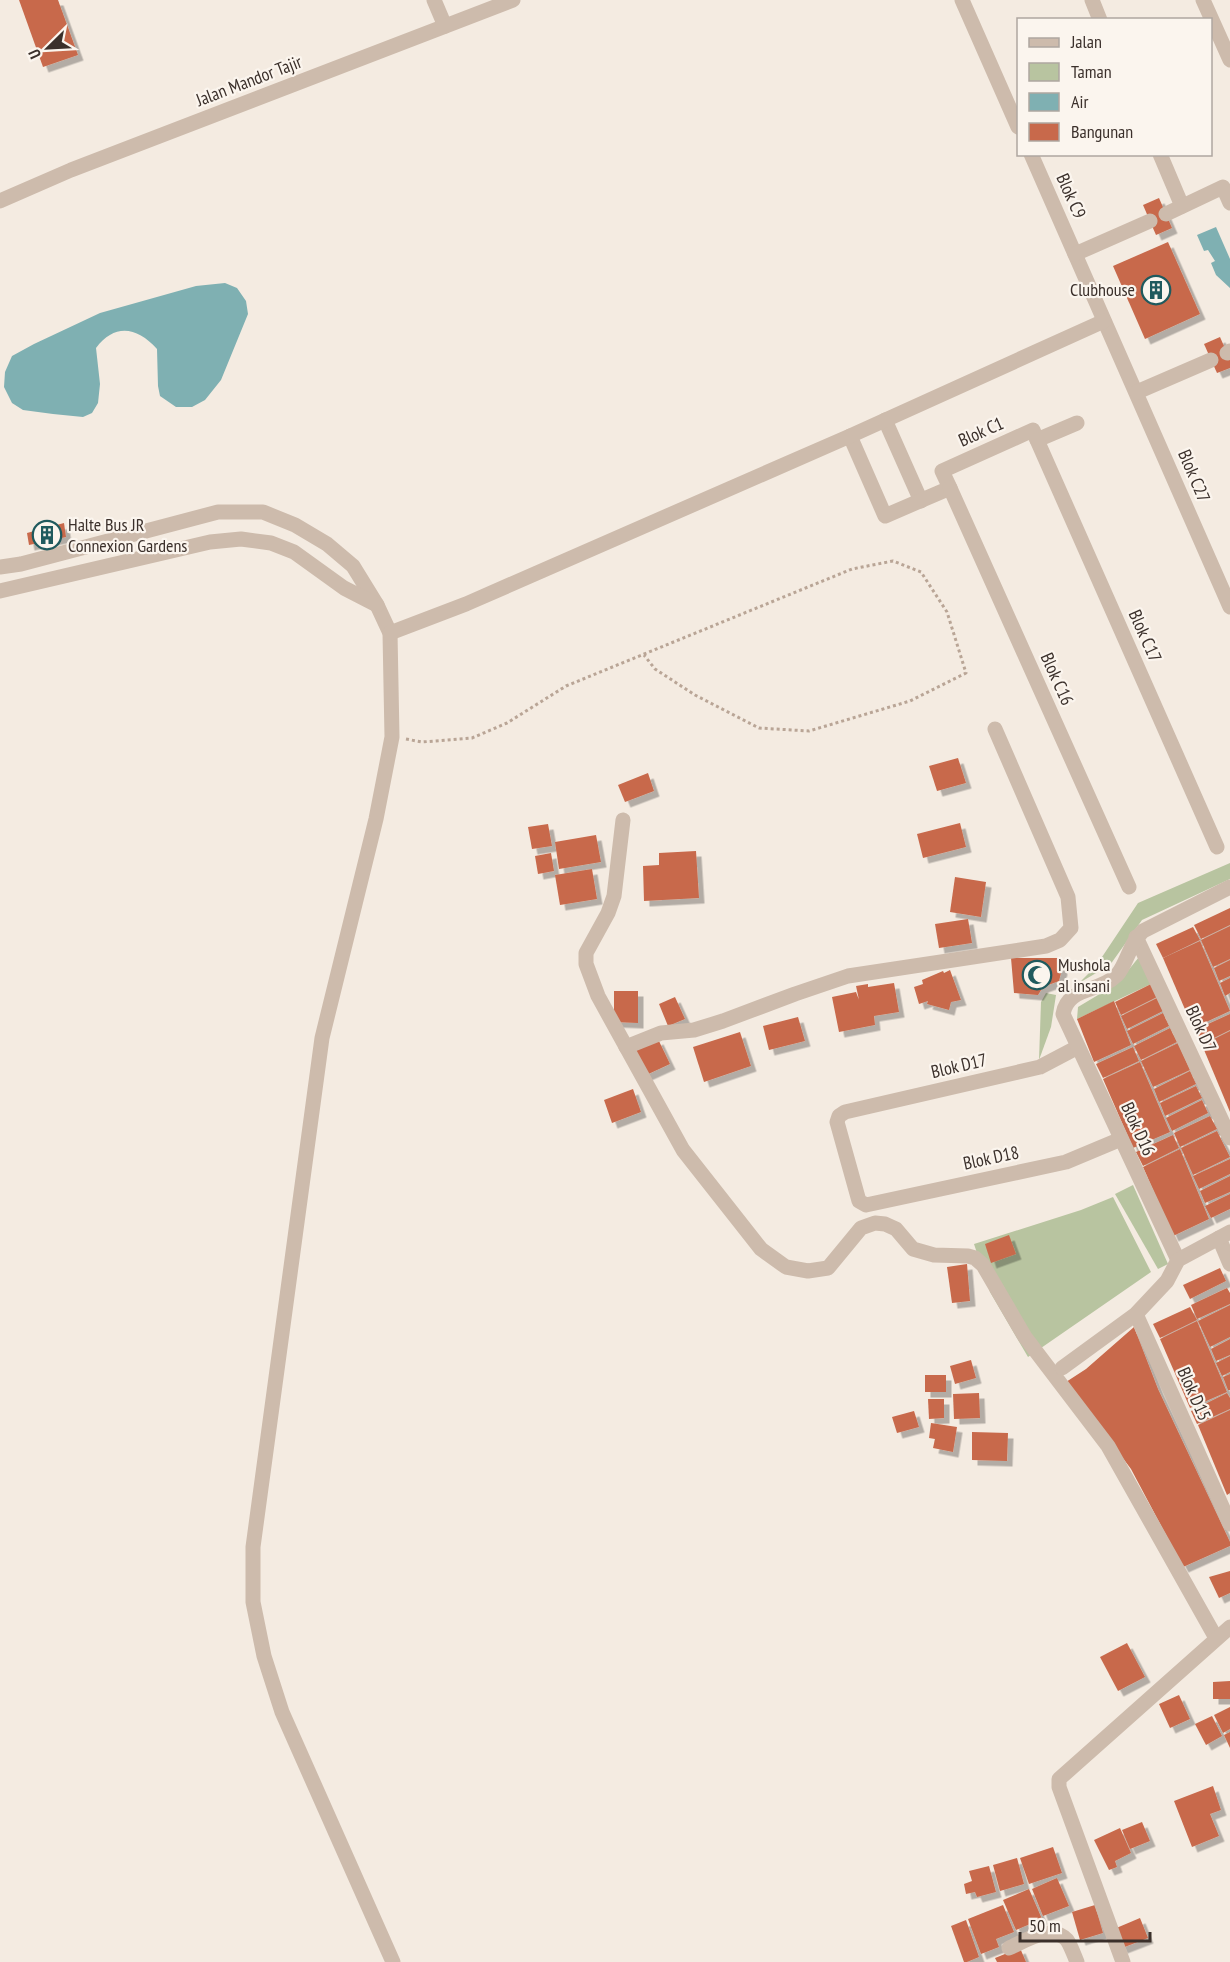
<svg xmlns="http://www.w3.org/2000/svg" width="1230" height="1962" viewBox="0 0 1230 1962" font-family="'PT Sans Narrow',sans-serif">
<defs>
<filter id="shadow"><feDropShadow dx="5.5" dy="5.5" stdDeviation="0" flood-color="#0004"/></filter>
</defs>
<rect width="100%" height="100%" fill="#f4ebe1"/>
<!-- green -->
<g fill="#b8c4a0">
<polygon points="1230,863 1230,879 1142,920 1110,965 1079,983 1096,966 1138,903"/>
<polygon points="1139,957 1151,984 1077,1019 1078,1007 1118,983"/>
<polygon points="1046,993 1056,995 1051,1027 1039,1060 1041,1002"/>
<polygon points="1133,1185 1168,1264 1158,1269 1115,1194"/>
<polygon points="1113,1197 1151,1272 1028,1357 990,1292 974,1244 1081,1210"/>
</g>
<!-- water -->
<g fill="#7fb0b2">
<polygon points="1216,227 1230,259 1230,288 1216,275 1211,263 1215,261 1208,250 1204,251 1197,235"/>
<path d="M225 283 237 288 246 301 248 314 221 380 205 400 192 407H176L160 396 158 386 157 349C137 327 115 323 96 348L100 384 98 403 92 413 83 417 53 414 23 410 12 403 4 387 5 372 12 356 34 344 100 313 196 286Z"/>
</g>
<!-- building -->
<g fill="#c8694b" filter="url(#shadow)">
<polygon points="19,0 58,0 78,55 43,67"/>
<polygon points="1159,198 1172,228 1156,235 1143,205"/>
<polygon points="1168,242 1200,314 1145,339 1113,266"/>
<polygon points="1220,337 1230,360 1230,368 1217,373 1204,344"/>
<polygon points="64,523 66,537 29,545 27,533"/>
<polygon points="958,758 966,783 937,791 929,766"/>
<polygon points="648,773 654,791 625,802 618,785"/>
<polygon points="960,823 966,847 923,858 917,834"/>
<polygon points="548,824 552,846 532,849 528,827"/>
<polygon points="596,835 601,862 559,869 555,842"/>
<polygon points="696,851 699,898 644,901 643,866 659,865 659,853"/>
<polygon points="551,853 554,871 538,874 535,856"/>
<polygon points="592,869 597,899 560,905 555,875"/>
<polygon points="955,877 986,882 981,917 950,912"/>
<polygon points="1230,908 1230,925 1201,939 1194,925"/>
<polygon points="968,919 972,943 939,948 935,924"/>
<polygon points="1230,926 1230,959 1213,967 1201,940"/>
<polygon points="1193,927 1200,940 1163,958 1156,944"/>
<polygon points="1200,941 1230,1011 1193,1028 1163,958"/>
<polygon points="1011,958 1058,958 1062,969 1059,981 1043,987 1038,995 1014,993"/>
<polygon points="1230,960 1230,976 1219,981 1214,968"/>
<polygon points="950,970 961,1000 951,1002 949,1010 927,1004 928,1001 919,1004 914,987 923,984 922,980 943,971 944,973"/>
<polygon points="1230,978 1230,993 1225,996 1220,983"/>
<polygon points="894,983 899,1012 874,1016 875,1025 839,1032 832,997 856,992 859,1000 856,986 868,984 868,987"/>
<polygon points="1151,984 1157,997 1121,1015 1115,1002"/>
<polygon points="614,991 638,991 638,1023 614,1022"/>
<polygon points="675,997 685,1019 668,1026 659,1004"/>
<polygon points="1157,998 1163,1011 1127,1029 1121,1016"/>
<polygon points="1114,1001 1131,1045 1094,1062 1077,1019"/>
<polygon points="1163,1013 1169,1026 1133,1044 1127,1031"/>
<polygon points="1230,1014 1230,1030 1202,1044 1195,1030"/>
<polygon points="798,1017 805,1041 769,1050 763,1026"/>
<polygon points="1170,1028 1177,1042 1141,1060 1134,1046"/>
<polygon points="1230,1031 1230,1112 1202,1045"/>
<polygon points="740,1032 751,1066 704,1082 693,1047"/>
<polygon points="658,1039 670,1064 644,1076 633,1050"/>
<polygon points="1178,1043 1190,1070 1153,1087 1141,1061"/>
<polygon points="1133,1047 1139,1061 1103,1078 1096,1064"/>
<polygon points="1140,1062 1170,1132 1133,1148 1103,1079"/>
<polygon points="1190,1071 1196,1084 1159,1102 1154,1089"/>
<polygon points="1196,1086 1202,1098 1165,1116 1160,1103"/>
<polygon points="633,1089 641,1112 612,1123 604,1100"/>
<polygon points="1202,1100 1208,1113 1172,1131 1166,1118"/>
<polygon points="1210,1116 1217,1129 1180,1147 1174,1133"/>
<polygon points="1217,1131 1230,1157 1193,1175 1181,1148"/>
<polygon points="1173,1135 1179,1148 1143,1166 1136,1152"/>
<polygon points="1180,1149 1209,1219 1173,1236 1143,1167"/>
<polygon points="1230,1159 1230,1174 1199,1189 1193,1176"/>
<polygon points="1230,1176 1230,1192 1205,1203 1200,1191"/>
<polygon points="1230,1194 1230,1209 1211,1218 1205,1206"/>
<polygon points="1009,1235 1016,1254 991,1263 985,1244"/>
<polygon points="967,1264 970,1301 952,1303 947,1267"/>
<polygon points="1220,1268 1226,1281 1190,1299 1183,1285"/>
<polygon points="1227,1288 1230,1293 1230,1304 1197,1319 1191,1305"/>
<polygon points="1230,1305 1230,1337 1210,1347 1198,1321"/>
<polygon points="1190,1307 1197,1320 1160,1338 1153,1324"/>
<polygon points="1197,1321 1227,1392 1190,1408 1160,1339"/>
<polygon points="1134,1327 1158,1389 1230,1542 1230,1546 1183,1567 1131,1469 1066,1382 1086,1369"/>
<polygon points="1230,1339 1230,1355 1216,1361 1211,1349"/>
<polygon points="1230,1356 1230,1372 1222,1376 1216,1363"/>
<polygon points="971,1360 976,1378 955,1384 950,1366"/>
<polygon points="1230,1374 1230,1390 1228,1390 1223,1377"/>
<rect x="925" y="1375" width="21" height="17"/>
<polygon points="979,1393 980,1418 954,1419 953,1394"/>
<polygon points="1227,1393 1230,1398 1230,1409 1197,1424 1191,1411"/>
<polygon points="928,1399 944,1399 944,1418 929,1419"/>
<polygon points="1230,1410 1230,1493 1227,1495 1198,1425"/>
<polygon points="914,1411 919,1427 897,1433 892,1417"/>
<polygon points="931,1423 957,1427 953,1452 933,1448 935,1439 929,1438"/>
<polygon points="972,1432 1008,1433 1007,1461 972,1460"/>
<polygon points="1230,1571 1230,1593 1219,1598 1209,1577"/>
<polygon points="1127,1643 1145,1677 1118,1691 1100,1657"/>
<polygon points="1230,1681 1230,1699 1213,1699 1213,1682"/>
<polygon points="1179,1695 1190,1719 1170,1728 1159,1704"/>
<polygon points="1230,1707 1230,1729 1223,1733 1214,1715"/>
<polygon points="1212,1716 1222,1736 1206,1745 1195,1724"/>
<polygon points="1230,1732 1230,1748 1224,1735"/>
<polygon points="1213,1786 1221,1810 1210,1814 1219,1836 1192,1847 1174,1801"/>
<polygon points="1142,1822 1150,1841 1130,1849 1122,1830"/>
<polygon points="1120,1828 1131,1853 1115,1861 1117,1867 1109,1870 1094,1840"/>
<polygon points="1053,1847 1062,1873 1029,1884 1020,1858"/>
<polygon points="1017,1858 1024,1884 1000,1891 993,1865"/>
<polygon points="989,1866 996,1892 977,1897 975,1892 966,1894 964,1884 972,1881 969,1871"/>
<polygon points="1057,1878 1069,1906 1043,1916 1032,1889"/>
<polygon points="1029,1889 1042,1919 1016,1930 1003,1900"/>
<polygon points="1003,1905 1014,1932 996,1939 999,1947 981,1954 968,1919"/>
<polygon points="1095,1905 1103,1933 1080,1940 1072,1912"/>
<polygon points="1140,1918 1148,1938 1122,1948 1114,1929"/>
<polygon points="966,1920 979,1957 967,1962 964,1962 951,1926"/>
<polygon points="1020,1948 1026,1962 997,1962 995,1958"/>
</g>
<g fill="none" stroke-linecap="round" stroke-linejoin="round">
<!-- path -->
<polyline stroke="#b9a596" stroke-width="3" stroke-dasharray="3 3" stroke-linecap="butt" points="406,739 422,742 472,738 507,723 566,686 852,569 893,561 921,572 947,612 966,673 910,701 809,731 759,728 695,695 655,669 644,655"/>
<!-- minor -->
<g stroke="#cdbbac" stroke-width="15">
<polyline points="434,0 445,26"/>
<polyline points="962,0 1018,127"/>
<polyline points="1092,0 1100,20"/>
<polyline points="1203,0 1230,60"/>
<polyline points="1031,154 1230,607"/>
<polyline points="1160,154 1182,206"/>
<polyline points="0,201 71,170 513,0"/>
<polyline points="1166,214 1223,187 1230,203"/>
<polyline points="1075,254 1150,221"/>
<polyline points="1227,353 1230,351"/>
<polyline points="1137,392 1211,360"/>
<polyline points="885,420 921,501"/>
<polyline points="850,436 885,516 950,488 942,471 1033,430 1037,440 1077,423"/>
<polyline points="1037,440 1217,847"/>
<polyline points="950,488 1129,887"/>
<polyline points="0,567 21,564 218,512 263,512 295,525 327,544 353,566 377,605 390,633 392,737 376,819 322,1038 253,1547 253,1602 264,1656 282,1712 393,1962"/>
<polyline points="0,591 210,542 241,539 271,543 294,552 344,588 377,605"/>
<polyline points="390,633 466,604 850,436 1104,321"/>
<polyline points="623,820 614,896 608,913 586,953 586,964 598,996 683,1150 761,1249 786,1267 808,1271 828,1268 861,1228 875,1223 885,1224 896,1229 913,1249 934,1255 968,1256 975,1258 983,1265 1025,1337 1108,1446 1216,1638"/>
<polyline points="1136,937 1230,1138"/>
<polyline points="626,1047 661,1033 694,1030 723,1021 795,994 848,976 1046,946 1060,940 1071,928 1068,897 995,729"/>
<polyline points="1078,1047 1040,1067 845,1112 839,1116 837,1122 859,1201 866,1205 1066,1162 1121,1139"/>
<polyline points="1219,1238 1230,1264"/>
<path d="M1178 1260 1063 1014C1068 986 1099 993 1117 975 1127 964 1129 944 1143 931L1230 887"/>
<polyline points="1136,1314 1230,1524"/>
<polyline points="1062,1368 1136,1314 1167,1281 1178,1260 1230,1232"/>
<path d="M1009 1948C1025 1941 1052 1923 1067 1940 1071 1946 1074 1955 1077 1962"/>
<polyline points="1123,1962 1059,1787 1059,1779 1230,1627"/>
</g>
</g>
<!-- icons -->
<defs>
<g id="building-ring" transform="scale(1.5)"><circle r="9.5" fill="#fbf5ee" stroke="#1f5a5e" stroke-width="1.5"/><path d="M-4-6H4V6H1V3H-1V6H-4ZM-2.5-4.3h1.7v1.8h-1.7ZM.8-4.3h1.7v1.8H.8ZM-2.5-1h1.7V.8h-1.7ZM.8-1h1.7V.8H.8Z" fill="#1f5a5e"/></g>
<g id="mosque-ring" transform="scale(1.5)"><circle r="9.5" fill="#fbf5ee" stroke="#1f5a5e" stroke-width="1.5"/><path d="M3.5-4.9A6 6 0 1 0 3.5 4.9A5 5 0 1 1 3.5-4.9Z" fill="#1f5a5e"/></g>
</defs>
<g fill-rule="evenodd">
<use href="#building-ring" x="1156" y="290"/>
<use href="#building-ring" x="47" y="535"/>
<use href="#mosque-ring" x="1037" y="975"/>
</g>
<g text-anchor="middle" stroke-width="4.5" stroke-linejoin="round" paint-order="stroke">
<!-- street labels -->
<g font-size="18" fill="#3b302b" stroke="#fbf5ee">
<text transform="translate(249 81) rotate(-21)" y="6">Jalan Mandor Tajir</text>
<text transform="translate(1071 196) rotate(66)" y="6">Blok C9</text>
<text transform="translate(981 432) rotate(-24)" y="6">Blok C1</text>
<text transform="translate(1194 476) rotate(67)" y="6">Blok C27</text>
<text transform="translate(1145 636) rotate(66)" y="6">Blok C17</text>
<text transform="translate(1057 679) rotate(66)" y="6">Blok C16</text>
<text transform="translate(1201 1029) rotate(65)" y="6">Blok D7</text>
<text transform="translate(959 1066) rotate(-13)" y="6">Blok D17</text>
<text transform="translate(1138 1129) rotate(65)" y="6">Blok D16</text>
<text transform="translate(991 1158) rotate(-12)" y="6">Blok D18</text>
<text transform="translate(1194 1394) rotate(66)" y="6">Blok D15</text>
</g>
<!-- poi labels -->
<g font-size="18" fill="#3b302b" stroke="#fbf5ee" text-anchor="start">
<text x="1135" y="296" text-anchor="end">Clubhouse</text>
<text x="68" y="531">Halte Bus JR<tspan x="68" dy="21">Connexion Gardens</tspan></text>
<text x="1058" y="971">Mushola<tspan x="1058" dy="21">al insani</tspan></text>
</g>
</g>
<!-- legend -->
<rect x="1017" y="18" width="195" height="138" fill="#fbf5ee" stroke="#aea6a0" stroke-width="1.5"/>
<rect x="1029" y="38" width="30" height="9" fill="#cdbbac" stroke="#aea6a0" stroke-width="1.5"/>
<text x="1071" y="48" font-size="18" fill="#3b302b">Jalan</text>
<rect x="1029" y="63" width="30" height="18" fill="#b8c4a0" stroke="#aea6a0" stroke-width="1.5"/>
<text x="1071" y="78" font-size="18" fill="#3b302b">Taman</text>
<rect x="1029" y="93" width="30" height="18" fill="#7fb0b2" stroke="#aea6a0" stroke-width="1.5"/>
<text x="1071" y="108" font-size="18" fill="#3b302b">Air</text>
<rect x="1029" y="123" width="30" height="18" fill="#c8694b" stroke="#aea6a0" stroke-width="1.5"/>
<text x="1071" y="138" font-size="18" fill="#3b302b">Bangunan</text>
<!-- north arrow -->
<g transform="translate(48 48) rotate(246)" stroke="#fbf5ee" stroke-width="4.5" paint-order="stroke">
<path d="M0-4.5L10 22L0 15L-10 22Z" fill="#3b302b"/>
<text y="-9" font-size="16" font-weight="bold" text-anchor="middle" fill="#3b302b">U</text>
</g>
<!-- scale -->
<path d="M1020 1932v9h130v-9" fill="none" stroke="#3b302b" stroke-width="3"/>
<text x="1029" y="1932" font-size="18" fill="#3b302b" stroke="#fbf5ee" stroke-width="4.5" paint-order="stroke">50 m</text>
</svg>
